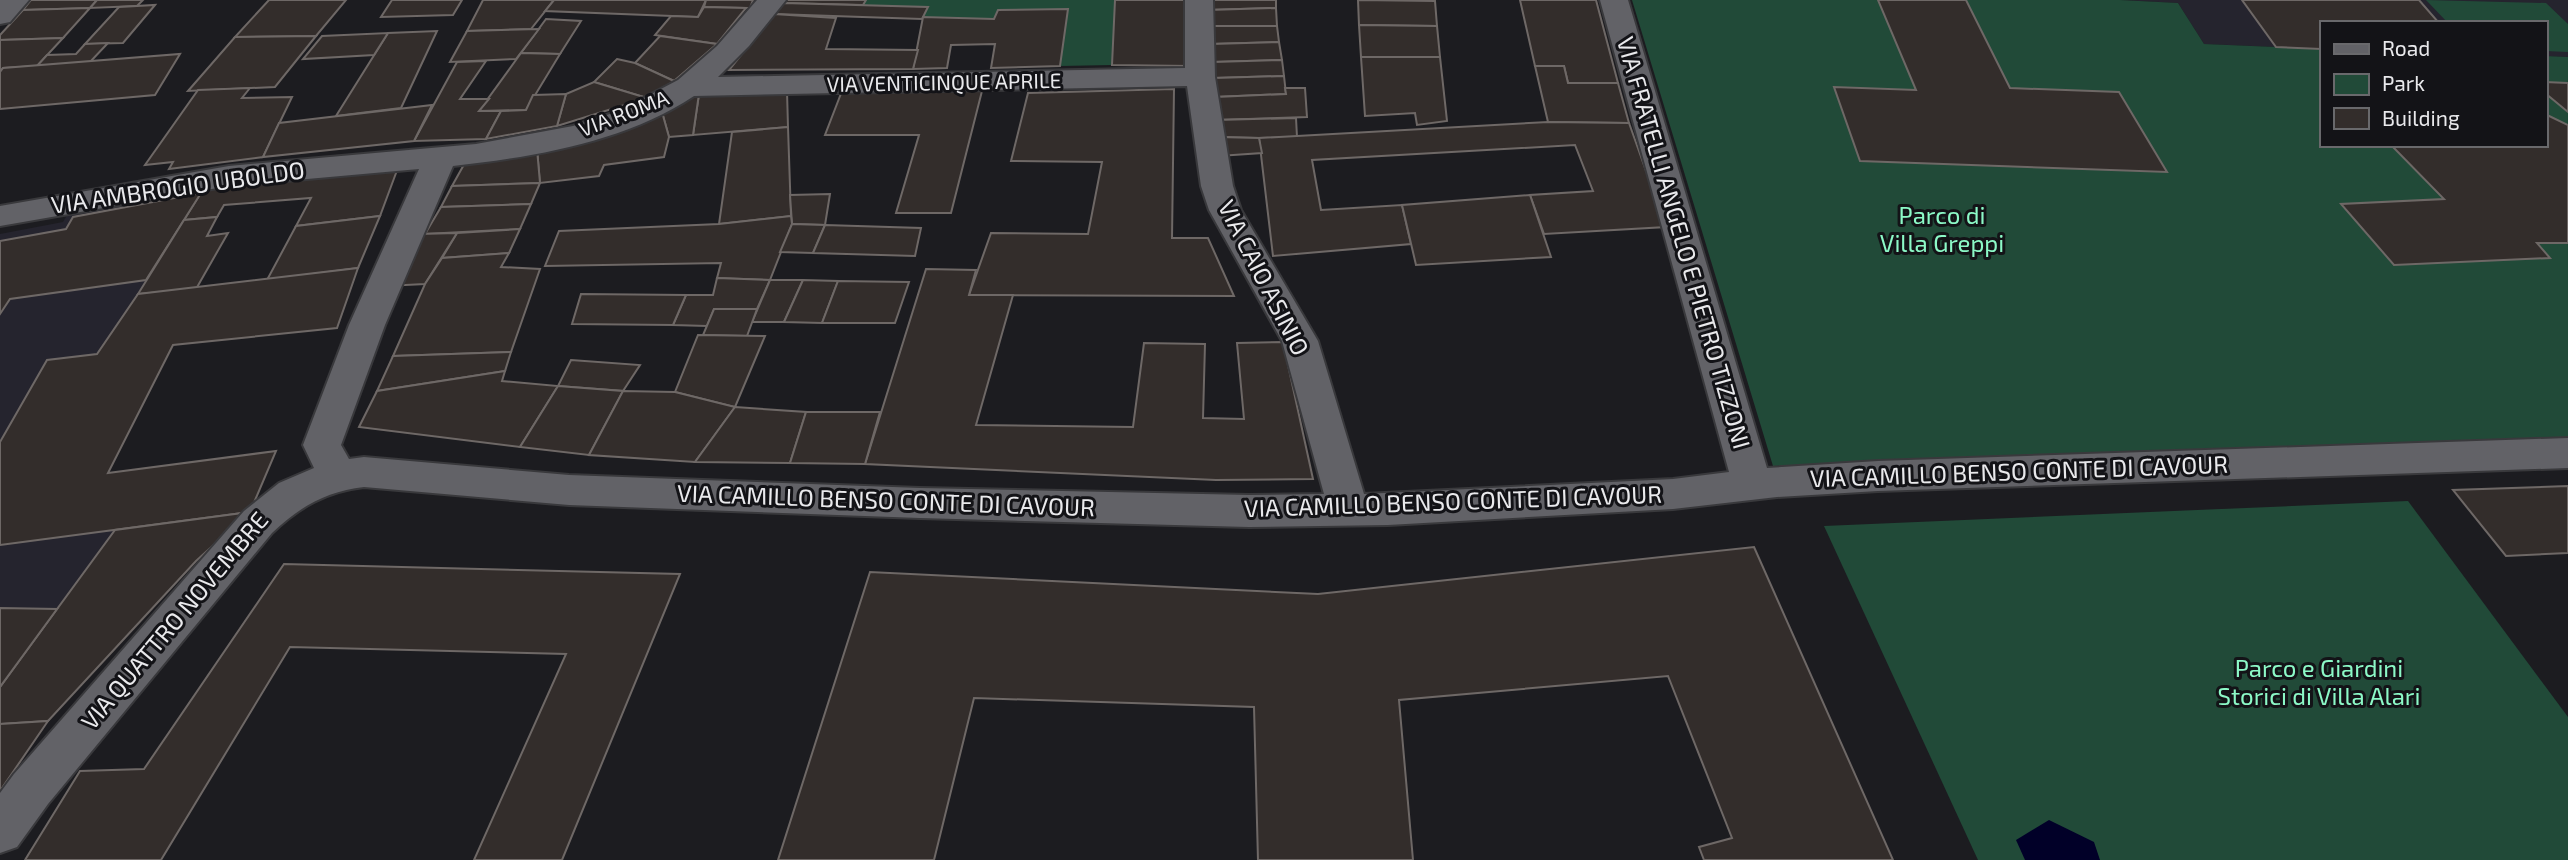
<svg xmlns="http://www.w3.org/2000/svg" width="2568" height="860" viewBox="0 0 2568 860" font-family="'Exo 2',sans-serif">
<rect width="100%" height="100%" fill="#1c1c20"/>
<!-- built -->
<g fill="#25242e">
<polygon points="2120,0 2568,0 2568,57 2545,56 2545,23 2321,23 2321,49 2204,44 2178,3"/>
<polygon points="204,189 138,294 196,289 358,268 337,328 173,345 108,473 276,451 250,512 115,530 0,687 0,234 63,222 69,212"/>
</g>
<!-- green -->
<g fill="#214a38">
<polygon points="866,0 1115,0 1112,65 1060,66 1068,9 998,10 994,19 923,17 927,7 863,5"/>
<polygon points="1632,0 2120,0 2178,3 2204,44 2321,49 2321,145 2545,145 2545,56 2568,57 2568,438 1773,466"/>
<polygon points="2426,0 2546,3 2568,24 2568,52 2545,51 2545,23 2448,23"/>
<polygon points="2408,501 2568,717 2568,860 1978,860 1824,526"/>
</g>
<!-- water -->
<polygon fill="#010028" points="2049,820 2094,842 2100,860 2025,860 2016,840"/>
<!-- building -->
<g fill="#332d2b" stroke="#6e6866" stroke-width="2">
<polygon points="31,0 97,0 90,8 23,10"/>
<polygon points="97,0 143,0 137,6 90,8"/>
<polygon points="269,0 346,0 316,36 235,37"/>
<polygon points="392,0 462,0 453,15 381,17"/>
<polygon points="483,0 554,0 531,29 467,31"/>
<polygon points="554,0 706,0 698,17 545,11"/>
<polygon points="706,0 753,0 750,8 746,8 704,7"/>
<polygon points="785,0 866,0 863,5 783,3"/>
<polygon points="1115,0 1189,0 1191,66 1112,65"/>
<polygon points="1207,0 1276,0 1276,8 1208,10"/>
<polygon points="1358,0 1435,1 1437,26 1359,25"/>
<polygon points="1520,0 1596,0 1618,83 1568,83 1564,66 1535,66"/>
<polygon points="1878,0 1966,0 2010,88 2119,92 2167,172 1860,161 1834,87 1916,90"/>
<polygon points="2242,0 2419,0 2439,23 2321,23 2321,49 2276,47"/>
<polygon points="783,3 928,7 922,19 774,14"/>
<polygon points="155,5 123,43 85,44 119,7"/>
<polygon points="704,7 746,8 717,44 655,35 671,16 698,17"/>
<polygon points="90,8 63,38 0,40 0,35 23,10"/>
<polygon points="1276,8 1277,26 1210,26 1208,10"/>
<polygon points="1068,9 1060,66 991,68 995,44 951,45 947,68 913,69 923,17 994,19 998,10"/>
<polygon points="774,14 836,18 826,49 918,50 913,69 729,70"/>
<polygon points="546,19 581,21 560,54 521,53"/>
<polygon points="1359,25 1437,26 1440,57 1361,57"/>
<polygon points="1210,26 1277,26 1279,42 1211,44"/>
<polygon points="539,29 516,59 450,62 467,31"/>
<polygon points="437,31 401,108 336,116 388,33"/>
<polygon points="388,33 374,55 303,59 322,36"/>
<polygon points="316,36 275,87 188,91 235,37"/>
<polygon points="660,36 717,44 674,81 635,63"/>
<polygon points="63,38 37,66 3,68 0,72 0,40"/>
<polygon points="1279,42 1282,60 1213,62 1211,44"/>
<polygon points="108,43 90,62 37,66 47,55 76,54 85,44"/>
<polygon points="521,53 560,54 526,110 479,111"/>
<polygon points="180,54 155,95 0,109 0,72 3,68"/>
<polygon points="1361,57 1440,57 1447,121 1417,125 1415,113 1365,116"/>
<polygon points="617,59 635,63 674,81 647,98 594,82"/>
<polygon points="1282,60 1284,76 1214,78 1213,62"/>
<polygon points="486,61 460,99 489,99 479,111 501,111 486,139 414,141 457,62"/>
<polygon points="1535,66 1564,66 1568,83 1618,83 1629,123 1548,122"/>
<polygon points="1284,76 1286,94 1215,97 1214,78"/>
<polygon points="594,82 647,98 557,126 566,94"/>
<polygon points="2545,82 2568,83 2568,112 2545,93"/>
<polygon points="250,88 242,98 292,97 263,157 169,169 173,162 145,165 198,90"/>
<polygon points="1285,88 1305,88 1307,117 1216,120 1215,97 1286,94"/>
<polygon points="1174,89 1172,238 1208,238 1234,296 969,295 991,233 1088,234 1102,162 1011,161 1028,93"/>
<polygon points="787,91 788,127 693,135 699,94"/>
<polygon points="842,91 982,91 951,213 896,213 919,135 825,135"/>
<polygon points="566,94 557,126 486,139 501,111 526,110 533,95"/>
<polygon points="693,94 699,94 693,135 669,137 662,112"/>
<polygon points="432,105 414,141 263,157 279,123"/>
<polygon points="662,112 669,137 664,157 604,165 599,176 540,183 537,149"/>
<polygon points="2545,114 2568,125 2568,243 2537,243 2550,258 2394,265 2341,204 2444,199 2391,145 2545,145"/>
<polygon points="1296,118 1297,137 1259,138 1219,137 1216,120"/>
<polygon points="1548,122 1629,123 1666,227 1544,234 1530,195 1593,191 1575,145 1312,160 1321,210 1402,205 1411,244 1273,256 1259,138"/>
<polygon points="788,127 791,216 719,224 732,132"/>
<polygon points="1219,137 1259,138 1262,153 1219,156"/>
<polygon points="537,149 540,183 452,186 466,161"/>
<polygon points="399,165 380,216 296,226 311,198 224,205 217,217 184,220 207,183"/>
<polygon points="540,183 531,204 441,207 452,186"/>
<polygon points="201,193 146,280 10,299 0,314 0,241 66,229 73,217"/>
<polygon points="830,194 825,225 792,224 790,195"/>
<polygon points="1530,195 1551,257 1416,265 1402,205"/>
<polygon points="531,204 520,229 425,234 441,207"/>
<polygon points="380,216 358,268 267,280 296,226"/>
<polygon points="791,216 792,224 770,280 717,278 721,263 545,266 559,231 719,224"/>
<polygon points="217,217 207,236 228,233 196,289 138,294 184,220"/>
<polygon points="792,224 825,225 813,253 780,252"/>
<polygon points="825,225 921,228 915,256 813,253"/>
<polygon points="520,229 509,253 442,258 457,233"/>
<polygon points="457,233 425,284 386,286 418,234"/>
<polygon points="509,253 501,267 540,269 511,352 393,356 425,284 442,258"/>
<polygon points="358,268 337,328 173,345 108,473 276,451 250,512 0,545 0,442 47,360 97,354 138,294"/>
<polygon points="926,269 976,270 969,295 1013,295 976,425 1133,427 1144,343 1205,344 1203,418 1244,419 1237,343 1283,342 1313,479 1216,480 865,464"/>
<polygon points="717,278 770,280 757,309 714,309 707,326 673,325 686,295 713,295"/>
<polygon points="770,280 803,280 784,322 752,322"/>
<polygon points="803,280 838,281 822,323 784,322"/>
<polygon points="838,281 909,282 895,323 822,323"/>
<polygon points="581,294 686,295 673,325 572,324"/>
<polygon points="714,309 757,309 747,336 703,335"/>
<polygon points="698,335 765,336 735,407 675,392"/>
<polygon points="511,352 505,371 377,391 393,356"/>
<polygon points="571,360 640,365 623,391 558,386"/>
<polygon points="505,371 502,381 558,386 520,447 359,427 377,391"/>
<polygon points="558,386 623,391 589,455 520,447"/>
<polygon points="623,391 675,392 735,407 695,462 589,455"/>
<polygon points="735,407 806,412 790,463 695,462"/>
<polygon points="806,412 880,412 865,464 790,463"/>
<polygon points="2568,486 2568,553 2506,556 2453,490"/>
<polygon points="250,512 196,561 48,721 0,724 0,687 115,530"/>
<polygon points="1754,547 1893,860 1704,860 1699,847 1732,838 1668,676 1399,700 1413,860 1258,860 1254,707 974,698 934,860 778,860 870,572 1318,594"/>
<polygon points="284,564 680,574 562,860 474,860 566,654 290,647 161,860 25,860 80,771 144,769"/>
<polygon points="0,608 57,609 0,687"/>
<polygon points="48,721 0,791 0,724"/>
</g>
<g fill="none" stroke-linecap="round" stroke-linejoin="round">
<!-- street casing -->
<g stroke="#39393c" stroke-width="4">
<g id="street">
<polygon points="0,0 29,0 10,22 0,24"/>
<path d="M757 0H786L749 46 718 77 1185 68V0H1213L1215 77 1233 186 1241 210 1318 341 1364 494 1673 479 1729 472 1600 0H1628L1767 468 1878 461 2568 438V468L1878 491 1777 497 1673 509 1388 525 1249 527 920 518 569 505 364 487C327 491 299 507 272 533L48 804 17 847 0 853V793L14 774 244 511 279 483 314 468 303 445 349 325 419 169 229 186 0 226V206L229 166 476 144 573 126 619 111 678 80 717 46ZM1187 86 1201 186 1209 210 1282 341 1324 494 1249 495 920 488 569 475 364 457 349 459 341 445 385 325 453 166C534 157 625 142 694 96Z"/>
</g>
</g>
<!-- street -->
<use href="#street" fill="#626267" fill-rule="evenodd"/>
</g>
<g text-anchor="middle" stroke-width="6" stroke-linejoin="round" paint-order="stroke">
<!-- far-street labels -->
<g font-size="21" fill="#e9e9ec" stroke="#131317">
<text transform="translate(944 83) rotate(-1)" y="7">VIA VENTICINQUE APRILE</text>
<text transform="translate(624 114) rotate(-21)" y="7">VIA ROMA</text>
</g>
<!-- street labels -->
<g font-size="24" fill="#e9e9ec" stroke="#131317">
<text transform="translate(178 188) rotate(-8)" y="8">VIA AMBROGIO UBOLDO</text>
<text transform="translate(1683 243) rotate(74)" y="8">VIA FRATELLI ANGELO E PIETRO TIZZONI</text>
<text transform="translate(1263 278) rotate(63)" y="8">VIA CAIO ASINIO</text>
<text transform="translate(2019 472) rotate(-2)" y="8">VIA CAMILLO BENSO CONTE DI CAVOUR</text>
<text transform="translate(886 501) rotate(2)" y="8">VIA CAMILLO BENSO CONTE DI CAVOUR</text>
<text transform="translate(1453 502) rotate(-2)" y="8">VIA CAMILLO BENSO CONTE DI CAVOUR</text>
<text transform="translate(175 621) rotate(-50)" y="8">VIA QUATTRO NOVEMBRE</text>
</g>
<!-- park labels -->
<g font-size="24" fill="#8cf9c7" stroke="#131317">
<text x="1942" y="224">Parco di<tspan x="1942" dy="28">Villa Greppi</tspan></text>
<text x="2319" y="677">Parco e Giardini<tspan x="2319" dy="28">Storici di Villa Alari</tspan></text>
</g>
</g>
<!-- legend -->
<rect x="2320" y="21" width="228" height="126" fill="#131317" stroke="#69696c" stroke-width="2"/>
<rect x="2334" y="44" width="35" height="10" fill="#626267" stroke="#69696c" stroke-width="2"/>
<text x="2382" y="56" font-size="21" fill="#e9e9ec">Road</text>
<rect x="2334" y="74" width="35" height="21" fill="#214a38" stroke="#69696c" stroke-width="2"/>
<text x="2382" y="91" font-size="21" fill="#e9e9ec">Park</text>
<rect x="2334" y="108" width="35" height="21" fill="#332d2b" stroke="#69696c" stroke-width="2"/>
<text x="2382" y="126" font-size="21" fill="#e9e9ec">Building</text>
</svg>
